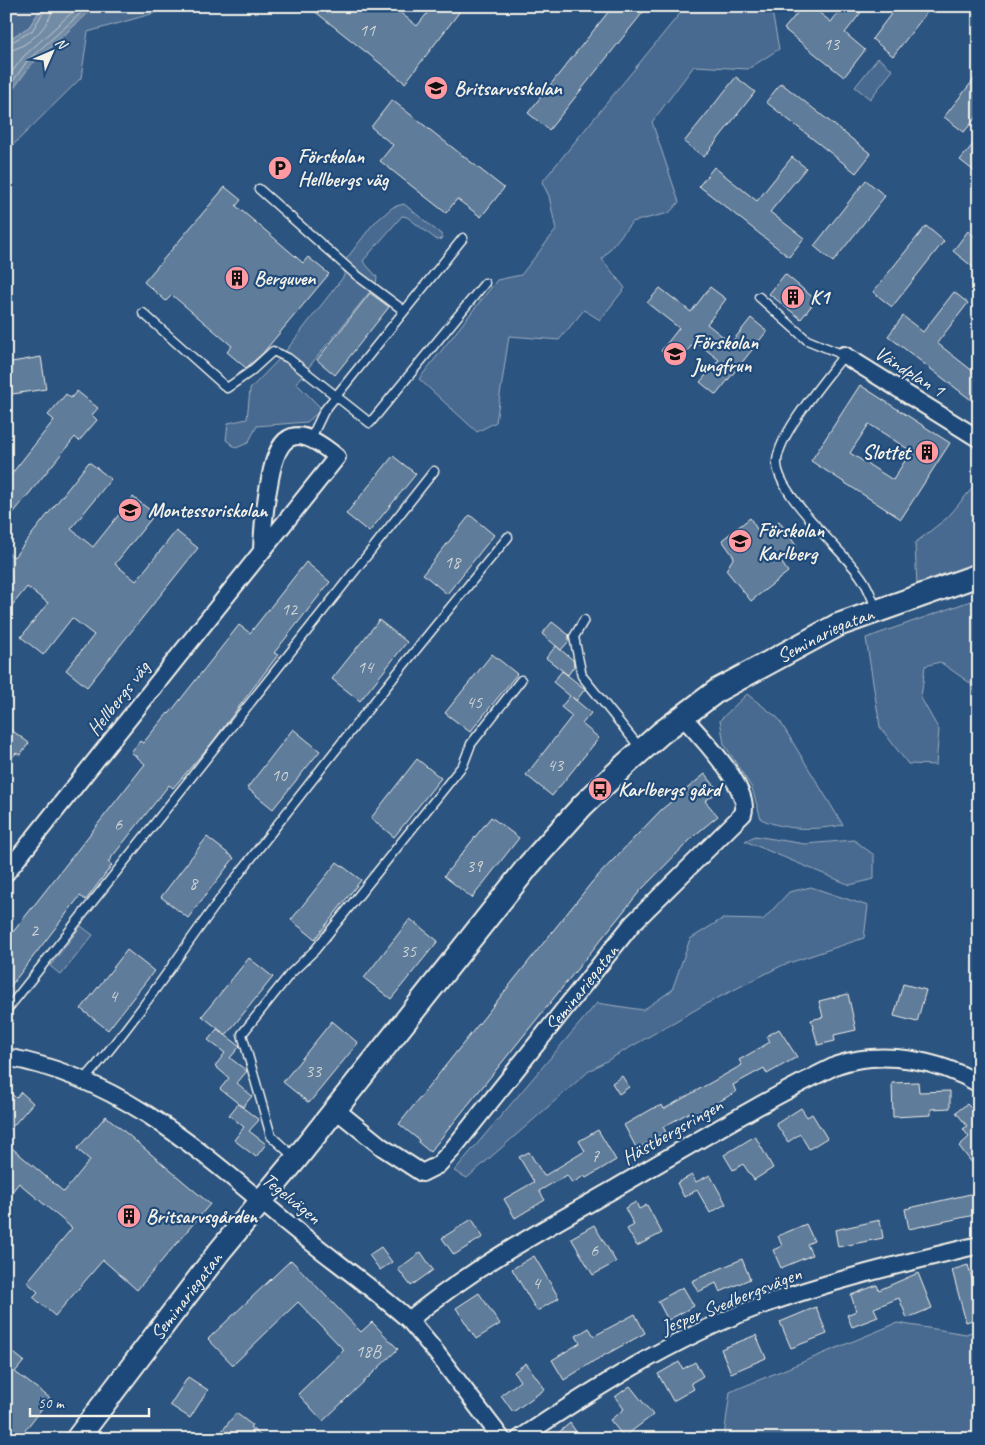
<svg xmlns="http://www.w3.org/2000/svg" width="985" height="1445" viewBox="0 0 985 1445" font-family="Caveat,sans-serif">
<rect width="100%" height="100%" fill="#2c5481"/>
<filter id="ink" filterUnits="userSpaceOnUse"><feTurbulence type="fractalNoise" baseFrequency=".02" numOctaves="2"/><feDisplacementMap in="SourceGraphic" scale="10" xChannelSelector="R" yChannelSelector="G"/><feConvolveMatrix kernelMatrix="1 2 1 2 8 2 1 2 1" color-interpolation-filters="sRGB"/></filter>
<g filter="url(#ink)">
<!-- green -->
<g fill="#496b90" stroke="#9eaebc">
<polygon points="6,6 43,6 29,27 6,41"/>
<polygon points="96,6 151,6 158,12 88,32 81,78 6,152 6,92 14,88 30,65"/>
<polygon points="686,6 771,6 779,49 748,69 694,66 652,122 679,202 669,213 632,222 602,259 625,288 600,320 584,310 559,340 509,336 496,422 477,432 419,379 497,280 521,275 556,230 549,196 542,182"/>
<polygon points="878,58 893,70 870,99 855,87"/>
<polygon points="404,204 442,235 442,239 437,240 407,217 402,216 363,261 377,277 376,284 296,383 322,409 307,422 257,426 248,443 236,448 226,440 228,423 247,419 250,389 281,357 344,276 344,262 373,224 393,207"/>
<polygon points="979,480 979,563 917,586 915,543 948,517"/>
<polygon points="979,598 979,699 970,683 940,662 925,666 921,698 939,730 936,765 908,764 880,727 866,638"/>
<path d="M747 694 778 718 843 825C816 830 786 831 761 819L752 788 724 744 720 720Z"/>
<polygon points="755,836 805,844 854,840 874,855 874,879 850,885 745,841"/>
<polygon points="811,887 868,906 864,938 783,965 702,1006 589,1071 467,1178 454,1171 597,1003 643,1010 672,990 690,939 722,919 763,920 789,892"/>
<polygon points="81,926 93,935 61,975 50,966"/>
<polygon points="897,1323 966,1334 979,1329 979,1438 675,1439 724,1436 730,1392"/>
</g>
<!-- water -->
<polygon fill="#738ca6" stroke="#a7b4c0" points="43,6 96,6 31,65 14,88 6,92 6,41 29,27"/>
<g fill="none" stroke-linecap="round" stroke-linejoin="round">
<!-- shore -->
<g stroke="#c0c9ce" stroke-width="1">
<polyline points="6,45 32,31 47,6"/>
<path d="M6 51C25 50 52 25 53 6"/>
<polyline points="6,80 23,57 79,6"/>
<polyline points="6,87 11,84 27,61 89,6"/>
</g>
</g>
<!-- building -->
<g fill="#5e7b9a" stroke="#f4f1e8" fill-rule="evenodd">
<polygon points="308,6 392,6 417,26 433,6 464,6 405,83"/>
<polygon points="613,6 648,6 549,130 528,113"/>
<polygon points="803,6 811,6 831,22 843,6 866,6 845,33 865,50 844,77 784,29"/>
<polygon points="897,6 932,6 893,56 872,39"/>
<polygon points="979,73 979,114 964,132 944,117"/>
<polygon points="736,77 755,92 704,157 684,142"/>
<polygon points="781,83 871,154 856,173 766,102"/>
<polygon points="392,100 504,188 481,217 457,199 446,213 380,161 393,145 371,127"/>
<polygon points="979,137 979,175 960,160"/>
<polygon points="792,157 806,168 770,212 804,238 789,257 699,186 714,167 757,201"/>
<polygon points="866,180 885,196 833,262 814,246"/>
<polygon points="225,187 241,200 236,206 266,231 303,263 308,257 329,274 262,354 246,368 227,352 232,346 172,295 166,301 144,282"/>
<polygon points="926,226 944,241 892,307 873,292"/>
<polygon points="968,231 979,240 979,272 953,251"/>
<polygon points="785,274 816,300 801,319 769,294"/>
<polygon points="710,287 726,299 707,324 731,343 751,318 767,331 716,395 700,382 719,360 695,341 677,364 661,351 679,328 647,303 660,288 691,312"/>
<polygon points="954,292 968,303 937,343 979,376 979,406 888,336 903,316 923,332"/>
<polygon points="370,293 389,307 335,375 317,360"/>
<polygon points="41,357 46,389 6,395 6,363"/>
<path d="M860 385 950 443 901 519 811 461ZM869 424 911 451 893 480 850 453Z"/>
<polygon points="77,391 98,408 92,415 97,420 79,441 75,437 6,522 6,481 54,420 48,415 66,394 71,398"/>
<polygon points="393,456 416,474 369,532 346,514"/>
<polygon points="89,462 111,479 71,529 93,547 133,497 155,514 115,564 136,581 176,531 198,548 87,687 66,670 94,635 72,618 43,655 21,637 48,603 27,587 6,613 6,551 14,557"/>
<polygon points="470,515 494,535 447,594 423,574"/>
<polygon points="750,518 760,534 779,521 797,547 780,560 788,572 751,601 726,570 734,557 722,540"/>
<polygon points="306,562 330,582 274,653 278,655 211,744 173,788 169,785 108,862 112,865 86,900 80,896 6,992 6,941 145,764 131,752 140,741 143,743 168,713 169,714 239,625 250,633"/>
<polygon points="379,620 407,642 360,701 332,679"/>
<polygon points="552,622 569,635 569,641 561,650 542,634"/>
<polygon points="556,646 573,660 574,666 568,675 546,658"/>
<polygon points="492,654 517,674 470,732 445,713"/>
<polygon points="562,671 585,689 576,701 572,697 591,713 582,724 599,738 552,796 526,775 572,716 561,707 570,696 553,682"/>
<polygon points="6,726 29,743 20,755 16,753 6,765"/>
<polygon points="293,729 320,751 273,809 247,788"/>
<polygon points="417,759 441,778 394,837 371,818"/>
<polygon points="705,774 719,791 705,801 718,816 695,835 640,891 430,1152 418,1142 419,1140 399,1124 592,882 661,810"/>
<polygon points="491,817 519,838 472,898 444,876"/>
<polygon points="207,837 234,858 188,918 161,897"/>
<polygon points="337,862 361,880 315,939 291,920"/>
<polygon points="410,919 438,941 391,999 364,978"/>
<polygon points="127,950 154,971 108,1030 81,1009"/>
<polygon points="249,958 273,977 226,1035 202,1016"/>
<polygon points="903,984 926,990 917,1022 894,1016"/>
<polygon points="848,994 856,1030 834,1035 835,1041 818,1045 811,1020 823,1017 819,1001"/>
<polygon points="332,1021 358,1043 309,1103 283,1082"/>
<polygon points="217,1029 240,1046 230,1058 247,1071 237,1083 252,1096 243,1107 220,1089 229,1078 215,1066 225,1053 208,1040"/>
<polygon points="779,1029 797,1057 767,1074 764,1068 733,1085 736,1092 693,1116 690,1112 663,1127 666,1132 637,1149 624,1125 652,1109 662,1105 664,1109 742,1065 739,1060 770,1042 767,1036"/>
<polygon points="622,1076 629,1087 619,1094 612,1083"/>
<polygon points="918,1082 919,1092 950,1091 950,1108 931,1109 931,1115 893,1117 892,1083"/>
<polygon points="6,1089 16,1098 21,1092 33,1103 6,1134"/>
<polygon points="238,1104 259,1120 249,1131 266,1144 256,1157 234,1140 244,1127 229,1115"/>
<polygon points="967,1104 979,1116 979,1172 959,1146 969,1137 963,1129 967,1126 956,1112"/>
<polygon points="801,1108 807,1117 812,1114 827,1138 809,1149 800,1134 788,1142 776,1124"/>
<polygon points="106,1116 210,1204 137,1290 103,1260 55,1316 33,1297 38,1292 27,1282 72,1228 19,1183 6,1199 6,1143 64,1192 90,1160 77,1149"/>
<polygon points="598,1130 616,1160 586,1178 584,1176 572,1183 567,1175 539,1191 545,1200 515,1218 504,1199 534,1182 519,1157 529,1152 544,1176 585,1151 579,1141"/>
<polygon points="755,1136 773,1168 754,1180 743,1164 733,1170 724,1155"/>
<polygon points="692,1175 696,1182 710,1175 726,1204 710,1213 697,1190 684,1197 677,1183"/>
<polygon points="979,1192 979,1214 909,1229 905,1209"/>
<polygon points="636,1202 639,1209 647,1205 662,1233 637,1246 627,1229 634,1225 625,1208"/>
<polygon points="472,1219 483,1237 454,1255 442,1238"/>
<polygon points="880,1220 883,1238 838,1247 835,1230"/>
<polygon points="806,1224 814,1241 807,1244 812,1255 781,1268 773,1250 782,1246 778,1236"/>
<polygon points="594,1225 616,1262 593,1275 571,1238"/>
<polygon points="381,1247 392,1262 380,1270 369,1255"/>
<polygon points="421,1252 433,1270 411,1286 398,1269"/>
<polygon points="534,1256 559,1298 537,1311 512,1269"/>
<polygon points="742,1259 750,1279 720,1292 716,1283 698,1292 692,1281"/>
<polygon points="291,1260 361,1332 372,1322 398,1349 323,1421 298,1394 344,1350 298,1302 233,1365 208,1339"/>
<polygon points="968,1265 973,1282 979,1280 979,1318 966,1322 952,1270"/>
<polygon points="918,1273 932,1308 907,1318 899,1298 874,1308 878,1317 852,1327 847,1315 856,1311 851,1295 877,1285 879,1290"/>
<polygon points="683,1287 694,1306 668,1320 658,1301"/>
<polygon points="479,1293 500,1324 476,1339 456,1308"/>
<polygon points="816,1307 827,1334 791,1348 780,1322"/>
<polygon points="635,1314 645,1333 594,1361 564,1380 552,1360 580,1343 576,1336 589,1328 594,1336"/>
<polygon points="756,1335 766,1358 731,1373 721,1349"/>
<polygon points="6,1347 24,1361 15,1372 50,1398 19,1438 6,1428"/>
<polygon points="679,1362 683,1369 695,1362 703,1376 691,1383 694,1389 673,1401 658,1374"/>
<polygon points="526,1363 545,1389 513,1412 501,1395 520,1381 514,1372"/>
<polygon points="188,1377 208,1390 190,1418 170,1405"/>
<polygon points="630,1386 653,1415 624,1437 610,1420 624,1409 615,1397"/>
<polygon points="236,1413 252,1425 250,1427 265,1439 216,1439"/>
<polygon points="570,1423 581,1439 551,1439"/>
</g>
<g fill="none" stroke-linecap="round" stroke-linejoin="round">
<!-- lane casing -->
<g stroke="#f4f1e8" stroke-width="11">
<g id="lane">
<polyline points="259,189 355,274 403,310"/>
<path d="M759 297 807 340 844 355C826 379 779 433 777 461 774 492 844 551 861 577 868 586 872 598 876 608"/>
<polyline points="143,313 227,388 250,372 273,351 288,358 370,423 485,283"/>
<polyline points="311,438 324,411 463,238"/>
<polyline points="584,620 574,637 582,676 641,749"/>
<polyline points="6,1011 434,471"/>
<path d="M84 1080C138 1019 183 948 232 883 322 766 414 651 508 537"/>
<polyline points="295,1158 271,1136 242,1034 290,974 315,950 463,765 471,744 521,680"/>
</g>
</g>
<!-- street casing -->
<g stroke="#f4f1e8" stroke-width="20">
<g id="street">
<polyline points="844,355 979,439"/>
<path d="M6 873 337 457C298 424 279 429 270 479 265 503 263 526 262 549"/>
<path d="M6 1057C118 1077 197 1148 281 1218 323 1253 368 1284 409 1320L435 1351 502 1439"/>
<path id="s1" d="M335 1109 382 1147 422 1173 438 1165 451 1151 633 923 743 814C752 789 700 736 683 717"/>
<path d="M409 1320C472 1268 544 1229 616 1188 689 1146 761 1102 837 1065 882 1049 939 1060 979 1084"/>
<path d="M519 1439C595 1388 674 1338 760 1306 832 1280 905 1263 979 1245"/>
</g>
</g>
<!-- secondary casing -->
<g stroke="#f4f1e8" stroke-width="26">
<g id="secondary">
<path id="s2" d="M77 1439 219 1252 296 1159 529 865 583 805 626 764 661 733 718 690 838 625 979 575"/>
</g>
</g>
<!-- lane -->
<use href="#lane" stroke="#1f4a7a" stroke-width="8"/>
<!-- street -->
<use href="#street" stroke="#1f4a7a" stroke-width="16"/>
<!-- secondary -->
<use href="#secondary" stroke="#1f4a7a" stroke-width="22"/>
</g>
</g>
<!-- icons -->
<defs>
<g id="school-disc" transform="scale(1.25)"><circle r="9.5" fill="#ff9aa2" stroke="#1f4a7a"/><path d="M0-5L7-2L0 1L-7-2ZM-4 1L0 2.5L4 1V4Q0 6-4 4Z" fill="#111"/></g>
<g id="parking-disc" transform="scale(1.25)"><circle r="9.5" fill="#ff9aa2" stroke="#1f4a7a"/><path d="M-3.5-5.5H1a3.5 3.5 0 0 1 0 7H-1V5.5H-3.5ZM-1-3.4V-.6H.8a1.4 1.4 0 0 0 0-2.8Z" fill="#111"/></g>
<g id="building-disc" transform="scale(1.25)"><circle r="9.5" fill="#ff9aa2" stroke="#1f4a7a"/><path d="M-4-6H4V6H1V3H-1V6H-4ZM-2.5-4.3h1.7v1.8h-1.7ZM.8-4.3h1.7v1.8H.8ZM-2.5-1h1.7V.8h-1.7ZM.8-1h1.7V.8H.8Z" fill="#111"/></g>
<g id="bus-disc" transform="scale(1.25)"><circle r="9.5" fill="#ff9aa2" stroke="#1f4a7a"/><path d="M-5-6H5V4H4V6H2V4H-2V6H-4V4H-5ZM-3.5-4V0h7V-4ZM-3.5 1.2v1.5H-2V1.2ZM2 1.2v1.5H3.5V1.2Z" fill="#111"/></g>
</defs>
<g fill-rule="evenodd">
<use href="#school-disc" x="436" y="88"/>
<use href="#parking-disc" x="280" y="168"/>
<use href="#building-disc" x="237" y="278"/>
<use href="#building-disc" x="793" y="297"/>
<use href="#school-disc" x="675" y="354"/>
<use href="#building-disc" x="927" y="452"/>
<use href="#school-disc" x="130" y="510"/>
<use href="#school-disc" x="740" y="541"/>
<use href="#bus-disc" x="600" y="789"/>
<use href="#building-disc" x="129" y="1216"/>
</g>
<g text-anchor="middle" stroke-width="4.5" stroke-linejoin="round" paint-order="stroke">
<!-- number labels -->
<g font-size="18" fill="#ced4d4">
<text x="367" y="36">11</text>
<text x="831" y="50">13</text>
<text x="452" y="568">18</text>
<text x="289" y="615">12</text>
<text x="365" y="673">14</text>
<text x="474" y="708">45</text>
<text x="555" y="771">43</text>
<text x="279" y="781">10</text>
<text x="118" y="830">6</text>
<text x="474" y="872">39</text>
<text x="193" y="889">8</text>
<text x="34" y="936">2</text>
<text x="408" y="957">35</text>
<text x="113" y="1002">4</text>
<text x="313" y="1077">33</text>
<text x="595" y="1162">7</text>
<text x="594" y="1256">6</text>
<text x="536" y="1289">4</text>
<text x="368" y="1357">18B</text>
</g>
<!-- poi labels -->
<g font-size="20" font-weight="bold" fill="#f4f1e8" stroke="#1f4a7a" text-anchor="start">
<text x="454" y="95">Britsarvsskolan</text>
<text x="298" y="163">Förskolan<tspan x="298" dy="23">Hellbergs väg</tspan></text>
<text x="254" y="285">Berguven</text>
<text x="810" y="304">K1</text>
<text x="692" y="349">Förskolan<tspan x="692" dy="23">Jungfrun</tspan></text>
<text x="910" y="459" text-anchor="end">Slottet</text>
<text x="148" y="517">Montessoriskolan</text>
<text x="758" y="537">Förskolan<tspan x="758" dy="23">Karlberg</tspan></text>
<text x="618" y="796">Karlbergs gård</text>
<text x="146" y="1223">Britsarvsgården</text>
</g>
<!-- street labels -->
<g font-size="20" fill="#f4f1e8" stroke="#1f4a7a">
<text transform="translate(910 371) rotate(32)" y="7">Vändplan 1</text>
<text dy="7" stroke="none"><textPath href="#s2" startOffset="1110">Seminariegatan</textPath></text>
<text transform="translate(118 698) rotate(-52)" y="7">Hellbergs väg</text>
<text dy="7" stroke="none"><textPath href="#s1" startOffset="354">Seminariegatan</textPath></text>
<text transform="translate(672 1131) rotate(-30)" y="7">Hästbergsringen</text>
<text transform="translate(292 1198) rotate(39)" y="7">Tegelvägen</text>
<text dy="7" stroke="none"><textPath href="#s2" startOffset="180">Seminariegatan</textPath></text>
<text transform="translate(731 1300) rotate(-22)" y="7">Jesper Svedbergsvägen</text>
</g>
</g>
<!-- margin -->
<rect width="985" height="1445" fill="none" stroke="#1f4a7a" stroke-width="25"/>
<rect x="12" y="12" width="960" height="1420" fill="none" stroke="#f4f1e8" stroke-width="2" filter="url(#ink)"/>
<!-- north arrow -->
<g transform="translate(52 52) rotate(45)" stroke="#1f4a7a" stroke-width="4" paint-order="stroke">
<path d="M0-4L9 19L0 12L-9 19Z" fill="#f4f1e8"/>
<text y="-8" font-size="14" font-weight="bold" text-anchor="middle" fill="#f4f1e8">N</text>
</g>
<!-- scale -->
<path d="M30 1408v8h119v-8" fill="none" stroke="#f4f1e8" stroke-width="2.5"/>
<text x="38" y="1408" font-size="15" fill="#f4f1e8" stroke="#1f4a7a" stroke-width="4" paint-order="stroke">50 m</text>
</svg>
